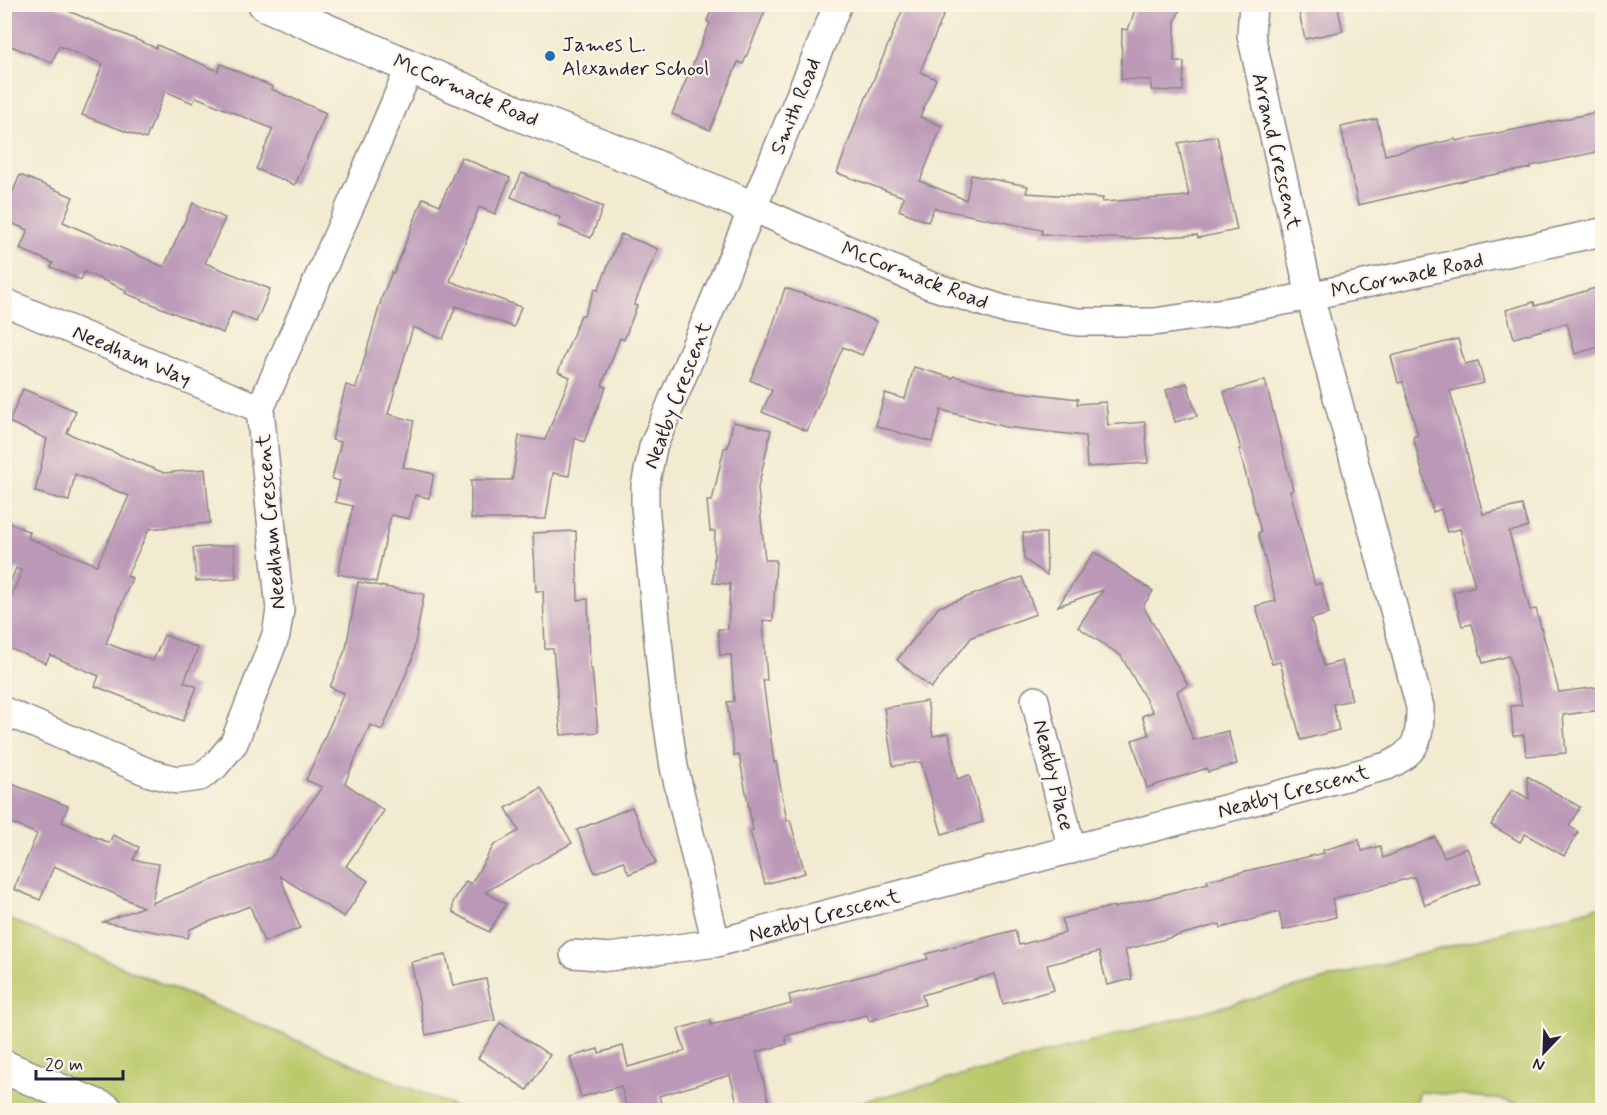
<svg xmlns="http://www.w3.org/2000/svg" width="1607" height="1115" viewBox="0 0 1607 1115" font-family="Mynerve,sans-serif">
<rect width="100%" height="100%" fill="#fcf5e5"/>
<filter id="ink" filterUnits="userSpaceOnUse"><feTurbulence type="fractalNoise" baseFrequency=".0167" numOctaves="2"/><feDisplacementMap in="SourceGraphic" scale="12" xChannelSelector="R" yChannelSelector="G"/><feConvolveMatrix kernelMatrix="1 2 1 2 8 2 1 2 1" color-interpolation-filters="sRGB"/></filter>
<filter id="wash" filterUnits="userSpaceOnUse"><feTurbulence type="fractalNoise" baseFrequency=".008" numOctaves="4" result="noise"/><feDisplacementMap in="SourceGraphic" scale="24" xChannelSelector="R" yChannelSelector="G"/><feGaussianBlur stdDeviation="1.35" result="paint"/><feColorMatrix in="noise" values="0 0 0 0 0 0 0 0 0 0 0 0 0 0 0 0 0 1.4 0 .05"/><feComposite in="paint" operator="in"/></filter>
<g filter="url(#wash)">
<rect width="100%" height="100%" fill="#f2ebd1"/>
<!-- green -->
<g fill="#bbc96c" stroke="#6e7654" stroke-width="1.5">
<polygon points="1602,906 1602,1110 1547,1110 1492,1098 1420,1092 1413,1110 832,1110"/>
<polygon points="4,917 462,1110 5,1110"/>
</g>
<g id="blocks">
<!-- building -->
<g fill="#bb98b7">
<polygon points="4,4 52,4 156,48 157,45 218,71 221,64 273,87 271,89 326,113 295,185 256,169 273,129 196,97 193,103 165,91 146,139 82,115 103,64 59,46 52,63 4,43"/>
<polygon points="714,4 768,4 743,64 738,62 710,130 672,114 710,23 707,21"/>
<polygon points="905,4 948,4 920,72 936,79 920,117 942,126 920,181 966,200 971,175 1028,186 1026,193 1103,198 1102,202 1189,196 1178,143 1217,136 1237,230 1198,238 1197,235 1129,239 1042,234 1042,230 934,208 928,222 899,210 904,197 837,173 856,122"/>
<polygon points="1137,4 1182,4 1175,22 1174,62 1184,62 1183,91 1151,90 1151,80 1121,79 1122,29 1128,30"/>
<polygon points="1297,4 1337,4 1343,31 1305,39"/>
<polygon points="1597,112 1602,139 1602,151 1531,166 1531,168 1475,178 1358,205 1341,127 1377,119 1385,155 1455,139 1456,141 1523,128"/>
<polygon points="461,157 510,178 495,214 479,207 450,281 521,307 514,327 456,306 443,339 413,327 388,414 414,421 403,467 434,474 429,498 415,495 409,519 391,515 376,582 338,574 353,506 335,502 340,481 332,479 341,442 332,440 346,385 356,388 382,297 392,272 394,273 423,198 440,205"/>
<polygon points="522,173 603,207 591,238 558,225 561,218 511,197"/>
<polygon points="20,175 73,197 63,222 164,267 193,203 225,218 205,263 270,289 256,322 232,312 223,333 125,293 126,290 84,272 81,280 51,267 53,263 20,249 28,230 4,220 4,212"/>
<polygon points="621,234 658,249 634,305 637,306 624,340 620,338 602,385 606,387 584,442 575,438 569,476 553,473 546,519 471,519 471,480 512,480 519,436 545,440 570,377 558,372 581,315 584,315 595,289 598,290"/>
<polygon points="1602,286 1602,346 1575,354 1567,323 1514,338 1506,310 1534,302 1535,306"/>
<polygon points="785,288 850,310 877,322 862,355 843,347 807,431 762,412 772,390 750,380 770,334"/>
<polygon points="1458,339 1465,364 1478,361 1484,383 1450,391 1483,514 1522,505 1528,527 1509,532 1530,610 1536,609 1559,692 1598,687 1601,710 1563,715 1566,753 1526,756 1524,735 1513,736 1511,706 1522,705 1509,656 1483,663 1472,624 1462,626 1453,592 1475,586 1460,529 1447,532 1441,509 1433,512 1413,437 1418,435 1403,382 1398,383 1391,356"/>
<polygon points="914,367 953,378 954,376 1011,391 1078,399 1077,404 1106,402 1108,425 1145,422 1148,463 1087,467 1085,436 1005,427 941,410 932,442 876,426 885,393 905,399"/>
<polygon points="1265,380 1293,490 1290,491 1315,585 1321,583 1329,614 1311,619 1324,666 1342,661 1352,700 1333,704 1339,730 1301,740 1280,662 1272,664 1256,606 1276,601 1258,533 1261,532 1239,449 1241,449 1224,392"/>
<polygon points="1187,383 1197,416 1175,422 1166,390"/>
<polygon points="23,389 76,411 67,433 164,473 205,469 210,523 149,529 127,576 132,578 106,643 153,661 164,635 198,648 184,682 197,687 183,721 95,686 99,676 50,655 46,663 4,646 4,612 22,571 16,568 6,593 4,593 4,521 30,532 28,538 97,565 129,496 75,474 69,501 35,492 47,439 9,422"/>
<polygon points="733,422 771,430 758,488 765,560 776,560 773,621 763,620 767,680 763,680 774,763 776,762 787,821 790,820 805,873 765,884 750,831 753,830 739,755 734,756 727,702 734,701 731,655 720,655 718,629 728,629 730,584 713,583 715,531 710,531 707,501 712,501 724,448 728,447"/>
<polygon points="576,531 578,600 588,599 590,669 592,669 598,732 561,735 553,649 545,649 543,591 536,591 533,533"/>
<polygon points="1023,533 1046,533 1047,575 1024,559"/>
<polygon points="234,545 236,579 196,581 193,548"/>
<polygon points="1094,552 1153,591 1143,606 1188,685 1177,691 1193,740 1228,731 1237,764 1208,772 1207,768 1147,788 1132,740 1149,735 1142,716 1153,712 1121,656 1078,627 1103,590 1058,606"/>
<polygon points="1022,577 1036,614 972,637 931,688 897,660 939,607"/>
<polygon points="358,582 424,594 412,660 382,730 370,725 345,783 384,811 346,866 368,881 344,917 280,876 300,928 264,942 250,906 190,929 188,938 103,922 143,907 54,866 40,900 14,889 37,834 4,820 4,781 68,806 62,822 109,843 113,835 139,847 133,860 159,864 152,903 271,858 322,787 306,780 344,693 330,687 346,648"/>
<polygon points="927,701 933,736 949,733 957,779 969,775 983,822 942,834 921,762 893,766 884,708"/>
<polygon points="1527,776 1580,807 1569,826 1578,832 1564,856 1525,834 1520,842 1491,825 1512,789 1529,799"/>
<polygon points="541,788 572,843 485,892 506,904 489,932 453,912 453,902 466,881 471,884 494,845 519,831 506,808"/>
<polygon points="632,807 656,863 629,874 623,861 595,873 577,830"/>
<polygon points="1435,837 1444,857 1467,848 1481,883 1425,905 1414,877 1332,899 1336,917 1283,930 1279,912 1221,928 1220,924 1125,950 1132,979 1107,985 1099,952 1047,965 1054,990 1003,1004 995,974 922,995 925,1005 869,1021 867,1015 785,1036 787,1044 756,1052 771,1110 739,1110 730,1075 659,1096 663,1110 627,1110 621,1086 581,1097 570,1057 598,1049 599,1053 623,1046 628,1067 685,1051 678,1029 710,1020 711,1025 791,1004 789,995 928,959 926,954 981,939 1015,930 1019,945 1065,933 1062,919 1114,906 1114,908 1208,883 1207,880 1324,853 1323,850 1359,840 1362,851 1380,846 1383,858"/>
<polygon points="446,955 453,986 486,979 495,1020 426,1035 411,962"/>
<polygon points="500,1023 550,1055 527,1090 478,1058"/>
</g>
</g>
</g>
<g filter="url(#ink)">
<use href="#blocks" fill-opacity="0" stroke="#8a8686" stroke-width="1.5"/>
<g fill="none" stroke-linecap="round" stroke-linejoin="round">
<!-- street casing -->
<g stroke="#8a8686" stroke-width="30">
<g id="street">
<path d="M838 4 653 447 645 486V506L663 692 674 767 716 943 1387 766C1418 752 1420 739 1420 707L1310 296 1251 35 1253 4"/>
<polyline points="753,208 929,285 1003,309 1078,322 1154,322 1231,311 1310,296 1602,232"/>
<polyline points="4,302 260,409"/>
<polyline points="1035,700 1072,850"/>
<polyline points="4,711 150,773 177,780 200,777 215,766 234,743 276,635 280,610 260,409 353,200 410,67"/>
<polyline points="574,954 609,957 716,943"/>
</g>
</g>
<!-- secondary casing -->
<g stroke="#8a8686" stroke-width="36">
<g id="secondary">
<polyline points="265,4 529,118 642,161 753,208"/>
<polyline points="4,1067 106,1110"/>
</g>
</g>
<!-- street -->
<use href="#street" stroke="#fff" stroke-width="27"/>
<!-- secondary -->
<use href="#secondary" stroke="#fff" stroke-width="33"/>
</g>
</g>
<!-- markers -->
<circle fill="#1f6fb2" stroke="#fcf5e5" stroke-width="2" cx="550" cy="56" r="6"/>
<g text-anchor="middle" stroke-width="4.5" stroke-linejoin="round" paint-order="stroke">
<!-- poi labels -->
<g font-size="21" fill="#22223b" stroke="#fcf5e5" text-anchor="start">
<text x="562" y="51">James L.<tspan x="562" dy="24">Alexander School</tspan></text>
</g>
<!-- street labels -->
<g font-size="21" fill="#22223b" stroke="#fcf5e5">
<text transform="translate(466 90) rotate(23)" y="7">McCormack Road</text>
<text transform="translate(795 106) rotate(-68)" y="7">Smith Road</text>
<text transform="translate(1277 151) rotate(77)" y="7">Arrand Crescent</text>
<text transform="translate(915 275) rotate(21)" y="7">McCormack Road</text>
<text transform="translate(1407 275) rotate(-12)" y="7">McCormack Road</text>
<text transform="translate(132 355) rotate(23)" y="7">Needham Way</text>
<text transform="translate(677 395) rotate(-69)" y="7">Neatby Crescent</text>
<text transform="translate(270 522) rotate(-95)" y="7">Needham Crescent</text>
<text transform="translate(1054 775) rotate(76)" y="7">Neatby Place</text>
<text transform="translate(1293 791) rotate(-15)" y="7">Neatby Crescent</text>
<text transform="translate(824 915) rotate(-15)" y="7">Neatby Crescent</text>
</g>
</g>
<!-- margin -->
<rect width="1607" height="1115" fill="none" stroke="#fcf5e5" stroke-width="24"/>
<!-- north arrow -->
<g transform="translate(1544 1052) rotate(203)" stroke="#fcf5e5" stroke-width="4.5" paint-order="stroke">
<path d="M0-4.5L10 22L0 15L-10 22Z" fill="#22223b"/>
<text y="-9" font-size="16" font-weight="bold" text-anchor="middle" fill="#22223b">N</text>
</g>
<!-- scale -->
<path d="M36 1070v9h87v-9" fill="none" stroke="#22223b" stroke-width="3"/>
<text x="45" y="1070" font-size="18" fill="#22223b" stroke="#fcf5e5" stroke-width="4.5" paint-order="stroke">20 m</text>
</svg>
